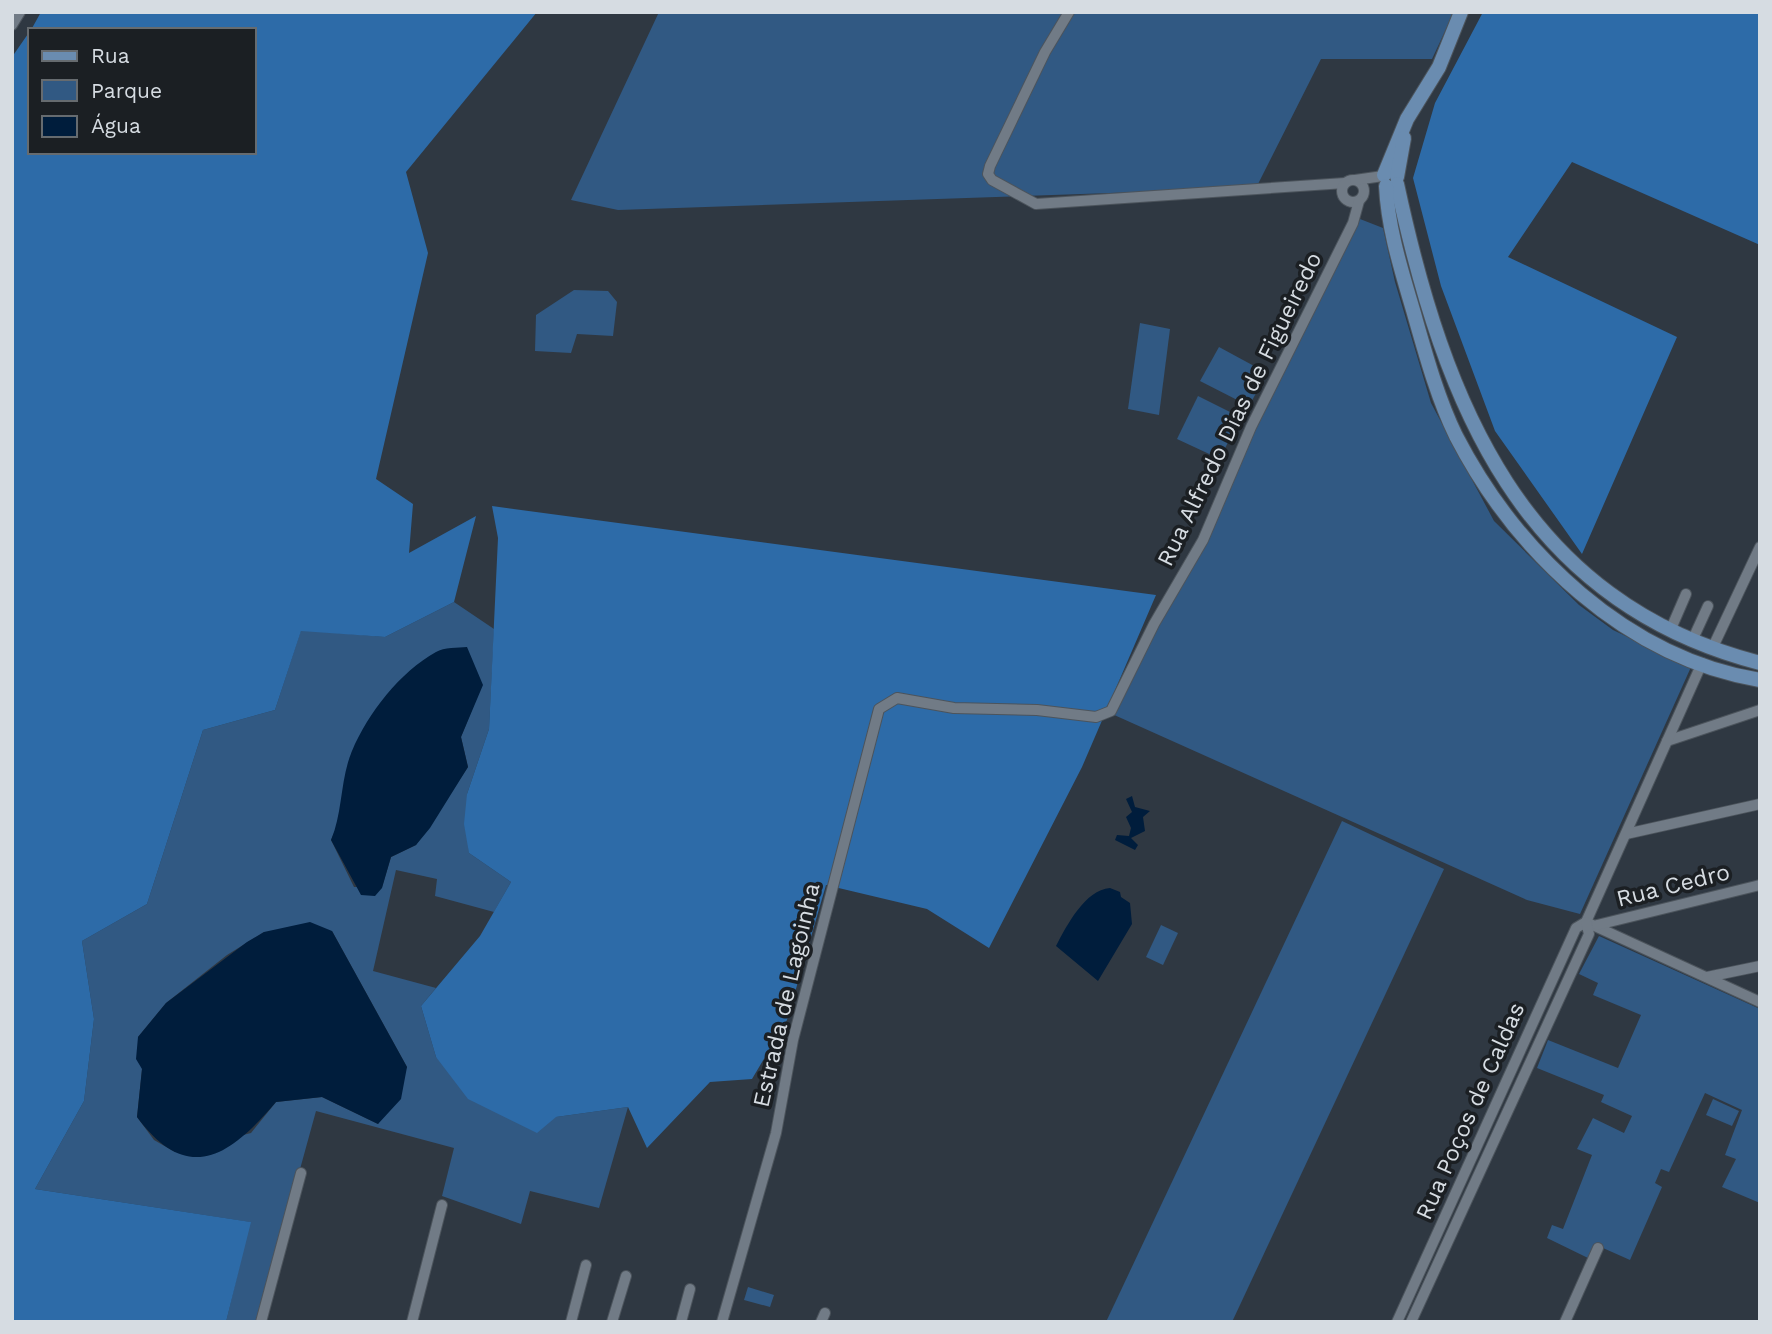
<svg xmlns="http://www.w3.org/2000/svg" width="1772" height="1334" viewBox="0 0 1772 1334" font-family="'Work Sans',sans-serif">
<rect width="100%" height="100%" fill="#2f3842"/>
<!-- green -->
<g fill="#315983" fill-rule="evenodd">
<polygon points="659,12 1454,12 1432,59 1321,59 1256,188 618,210 571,200"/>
<polygon points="1360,219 1383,228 1395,282 1431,403 1494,521 1579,605 1613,630 1691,667 1580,914 1527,900 1112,714"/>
<polygon points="574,290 608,291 617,302 613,336 577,334 571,353 535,351 536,315"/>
<polygon points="1140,323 1170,329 1159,415 1128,409"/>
<polygon points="1219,347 1267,373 1249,406 1200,381"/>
<polygon points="1198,396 1240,417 1220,459 1177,439"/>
<path d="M454 602 494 629 489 729 467 794 469 853 511 882 494 912 435 896 437 879 396 870 373 971 436 988 421 1006 436 1057 556 1117 628 1107 599 1208 530 1191 521 1224 442 1196 454 1148 316 1111 258 1322H226L250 1222 35 1189 84 1101 94 1019 82 941 147 904 203 730 275 710 301 630 385 637ZM482 685 461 737 468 767 416 845 391 857 382 887H354L331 840 340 819 352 751ZM332 931 407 1067 378 1124 322 1097 276 1102 251 1133 175 1152 154 1140 137 1117 142 1069 138 1037 166 1003 227 955 264 932Z"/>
<polygon points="1342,821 1444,869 1232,1322 1106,1322"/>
<polygon points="1161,925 1178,933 1163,965 1146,957"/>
<polygon points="1599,936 1760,1009 1760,1203 1722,1187 1736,1159 1725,1155 1742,1110 1705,1093 1669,1172 1661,1169 1655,1183 1662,1187 1630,1260 1594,1244 1588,1258 1547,1238 1552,1225 1563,1229 1592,1155 1577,1149 1593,1118 1624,1133 1632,1116 1601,1102 1604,1095 1537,1068 1548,1040 1618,1068 1641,1015 1593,995 1598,983 1579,974"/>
<polygon points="1713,1099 1739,1111 1732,1126 1706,1115"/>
<polygon points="748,1287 774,1295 770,1307 744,1300"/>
</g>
<!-- forest -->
<g fill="#2d6ba8">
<polygon points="41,12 537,12 406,172 428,253 376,479 413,504 409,553 476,516 454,602 385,637 301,631 275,710 203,730 147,904 82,941 94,1019 84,1101 35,1189 251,1222 226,1322 12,1322 12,57 30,31 30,152 254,152 254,30 31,30"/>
<polygon points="1483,12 1760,12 1760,245 1572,162 1508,257 1677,337 1582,554 1495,431 1441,286 1413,178 1435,103"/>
<polygon points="492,506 1156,595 1082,767 989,948 927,909 826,885 787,1020 752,1079 710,1082 647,1148 628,1107 556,1117 537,1133 468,1099 436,1057 421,1006 480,936 511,882 469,853 464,824 467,794 489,729 498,538"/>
</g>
<!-- water -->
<g fill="#001d3c">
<path d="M467 647 483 685 461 737 468 767 430 828 416 845 391 857 382 888 375 896 361 895 331 840C343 812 340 779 352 751 368 713 400 672 436 652 444 647 458 648 467 647Z"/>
<polygon points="1132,796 1135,807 1150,811 1143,817 1145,831 1131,838 1138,845 1135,850 1115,840 1117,835 1129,836 1131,828 1126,817 1132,812 1126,799"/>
<path d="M1110 888 1120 892 1121 897 1130 903 1132 924 1098 981 1056 946C1067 925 1085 890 1110 888Z"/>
<path d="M310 922 332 931 407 1067 401 1099 378 1124 322 1097 276 1102C230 1156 188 1186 137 1117L142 1069 136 1059 138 1037 166 1003 247 942 264 932Z"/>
</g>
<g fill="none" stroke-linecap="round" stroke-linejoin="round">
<!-- minor casing -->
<g stroke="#4c545c" stroke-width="12">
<g id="minor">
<polyline points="1069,12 1045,52 990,166 988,174 992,180 1036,204 1345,183"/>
<polyline points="12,25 20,12"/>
<circle cx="1353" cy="191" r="11"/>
<polyline points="1355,180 1383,176"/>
<polyline points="1670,631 1686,594"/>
<polyline points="1692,641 1708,606"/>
<polyline points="1712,649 1760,547"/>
<polyline points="1667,741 1760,710"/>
<polyline points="1626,834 1760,804"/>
<polyline points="1586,922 1760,1002"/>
<polyline points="1597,925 1760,885"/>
<polyline points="1707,977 1760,966"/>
<polyline points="261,1322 301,1173"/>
<polyline points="412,1322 442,1205"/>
<polyline points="571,1322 586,1265"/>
<polyline points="612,1322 626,1276"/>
<polyline points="681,1322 690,1289"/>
<polyline points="722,1322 776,1133 793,1040 879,709 897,698 954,708 1037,710 1096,717 1111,711 1154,624 1203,540 1251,427 1353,223 1359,201"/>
<polyline points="821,1322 825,1313"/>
<polyline points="1397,1322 1576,928 1586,922 1702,663"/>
<polyline points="1411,1322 1589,934 1586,922"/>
<polyline points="1565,1322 1598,1248"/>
</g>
</g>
<!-- major casing -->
<g stroke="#4c545c" stroke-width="16">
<g id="major">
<polyline points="1384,175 1407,119 1439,67 1461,12"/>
<polyline points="1397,177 1404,138"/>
<path d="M1397 184C1444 403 1522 602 1760 663"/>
<path d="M1386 186C1388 229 1401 269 1413 310 1425 352 1437 397 1456 436 1516 552 1626 658 1760 680"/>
</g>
</g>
<!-- minor -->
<use href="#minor" stroke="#717b86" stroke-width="10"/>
<!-- major -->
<use href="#major" stroke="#6a8cb0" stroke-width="14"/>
</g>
<g text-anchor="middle" stroke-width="7" stroke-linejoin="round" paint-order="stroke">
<!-- street labels -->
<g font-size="23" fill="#d6dce2" stroke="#1b1f23">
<text transform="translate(1239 409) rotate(-64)" y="8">Rua Alfredo Dias de Figueiredo</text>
<text transform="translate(1673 885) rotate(-14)" y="8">Rua Cedro</text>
<text transform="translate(786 995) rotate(-77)" y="8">Estrada de Lagoinha</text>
<text transform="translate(1470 1111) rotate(-66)" y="8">Rua Poços de Caldas</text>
</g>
</g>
<!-- border -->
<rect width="1772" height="1334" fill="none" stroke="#d6dce2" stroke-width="28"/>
<!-- legend -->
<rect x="28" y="28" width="228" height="126" fill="#1b1f23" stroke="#666b6f" stroke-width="2"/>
<rect x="42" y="51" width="35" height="10" fill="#6a8cb0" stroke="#666b6f" stroke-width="2"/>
<text x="91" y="63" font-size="21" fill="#d6dce2">Rua</text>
<rect x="42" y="80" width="35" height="21" fill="#315983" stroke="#666b6f" stroke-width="2"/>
<text x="91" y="98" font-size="21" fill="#d6dce2">Parque</text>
<rect x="42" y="116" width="35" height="21" fill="#001d3c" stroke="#666b6f" stroke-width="2"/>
<text x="91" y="133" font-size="21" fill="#d6dce2">Água</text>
</svg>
